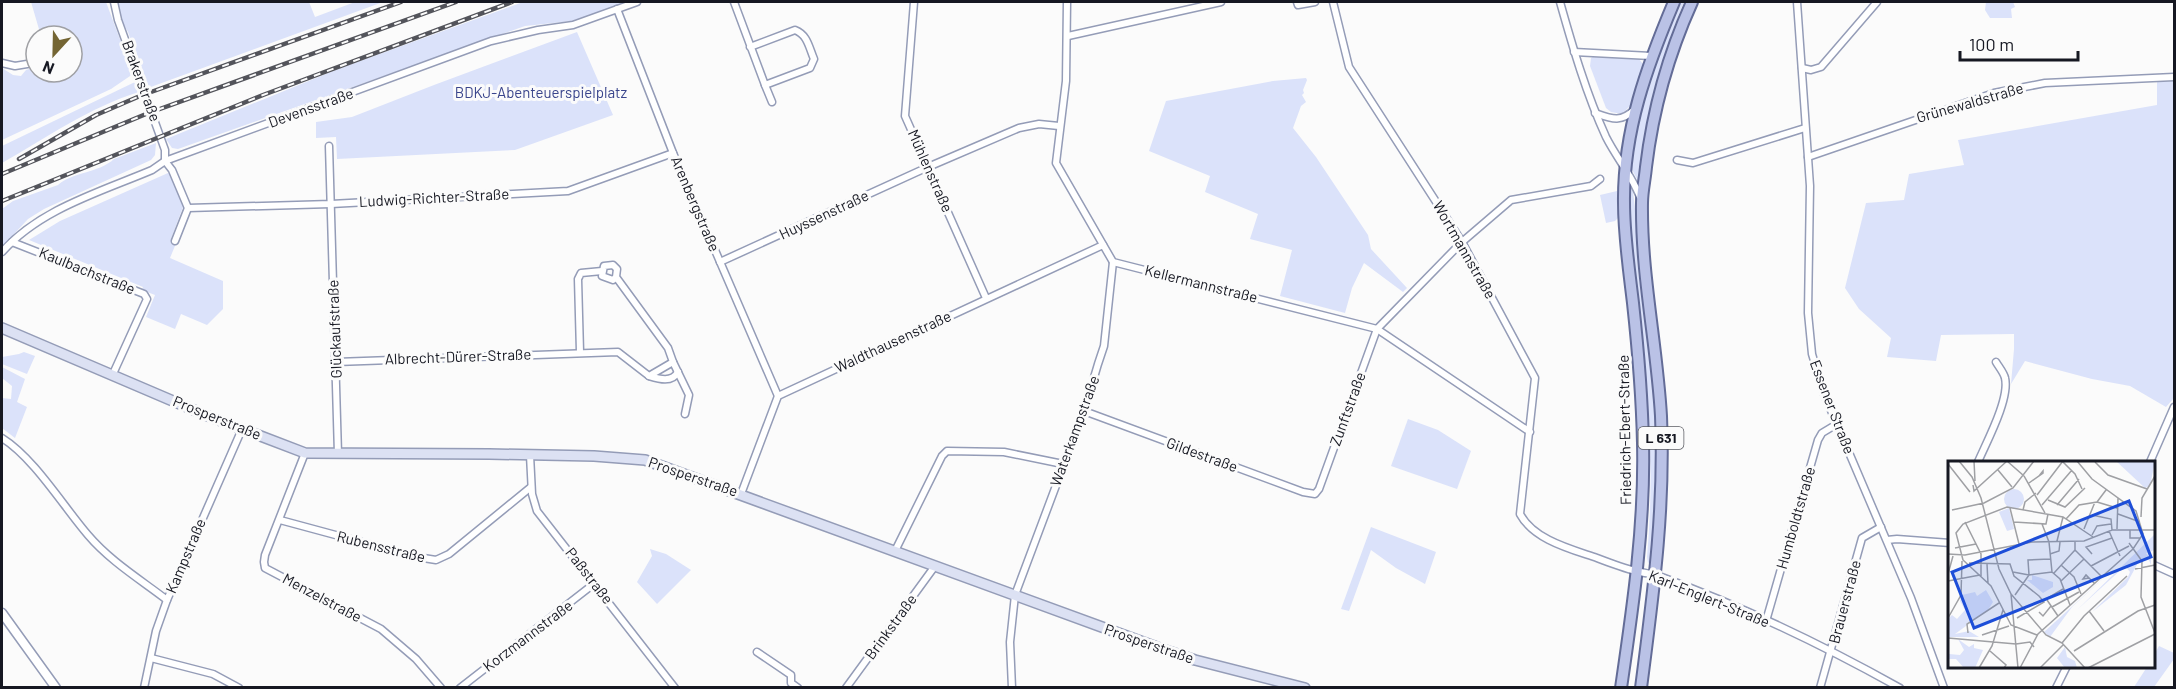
<svg xmlns="http://www.w3.org/2000/svg" width="2176" height="689" viewBox="0 0 2176 689" font-family="Barlow,sans-serif">
<rect width="100%" height="100%" fill="#fbfbfb"/>
<!-- green -->
<g fill="#dbe2fa">
<polygon points="31,2 106,2 133,74 111,89 2,140 2,68 13,75 21,76 26,70 36,67 36,72 72,72 72,36 41,36"/>
<polygon points="117,2 309,2 315,17 355,2 383,2 148,88 128,32 121,20"/>
<polygon points="523,2 630,2 572,21 525,26 178,149 172,148 166,139 338,69"/>
<path d="M1679 2H1684C1660 59 1646 119 1640 181H1638L1630 166 1634 141 1649 77Z"/>
<polygon points="1986,2 2013,2 2015,7 2011,9 2012,18 1990,18 1985,10"/>
<polygon points="577,32 613,115 515,150 337,159 336,137 316,138 316,122 352,117 434,85"/>
<polygon points="1594,56 1638,58 1643,64 1631,105 1622,114 1611,112 1606,108 1590,66 1591,58"/>
<polygon points="1306,78 1307,80 1303,90 1304,93 1302,95 1306,102 1301,106 1293,128 1316,157 1368,235 1371,249 1407,288 1403,292 1364,263 1352,288 1345,313 1280,296 1292,250 1250,239 1258,214 1205,192 1210,176 1149,151 1166,101 1273,81"/>
<polygon points="2174,81 2174,398 2166,407 2130,386 2092,379 2025,361 2011,384 2014,349 2014,334 1941,335 1936,361 1887,357 1891,338 1859,309 1845,288 1866,203 1904,200 1909,174 1964,165 1958,140 2157,105 2157,82"/>
<path d="M135 82 139 92C90 107 46 138 2 163V146Z"/>
<path d="M156 143 155 155 151 160 44 209 28 219 2 247V209L13 201 58 185C72 172 99 173 114 159Z"/>
<polygon points="168,173 172,175 183,207 171,239 177,241 170,258 223,281 223,309 207,325 181,314 175,329 146,317 155,295 142,290 143,287 29,240 60,221"/>
<path d="M1629 187H1632C1638 217 1635 248 1639 278 1649 351 1660 423 1657 497 1656 518 1653 540 1651 561L1648 563 1647 557C1653 492 1651 426 1644 361 1638 303 1629 246 1629 187Z"/>
<polygon points="1617,191 1618,218 1615,221 1606,223 1600,195"/>
<polygon points="24,352 35,356 27,374 2,364 2,357 19,354"/>
<polygon points="2,367 25,379 17,402 27,407 15,438 2,428 2,398 11,399 12,386 2,378"/>
<polygon points="1408,419 1438,430 1471,451 1457,489 1391,466"/>
<polygon points="1371,527 1436,552 1425,584 1396,568 1371,550 1349,611 1341,609"/>
<polygon points="650,549 666,554 691,570 657,604 637,582 652,556"/>
<polygon points="2159,646 2174,653 2174,659 2154,687 2134,687 2147,667 2154,666 2154,655"/>
</g>
<g fill="none" stroke-linecap="round" stroke-linejoin="round">
<!-- minor casing -->
<g stroke="#949cb7" stroke-width="9">
<g id="minor">
<polyline points="114,2 118,20 165,150 165,161"/>
<path d="M734 2 765 85 810 68 814 59C809 48 808 35 795 30L750 47"/>
<polyline points="914,2 905,116 986,298"/>
<polyline points="1067,2 1066,81 1056,163 1113,262 1377,329 1530,432"/>
<polyline points="1297,2 1298,5 1315,2"/>
<path d="M1333 2 1349 67 1462 242 1535 378 1520 514C1534 540 1571 549 1597 558 1610 563 1623 568 1636 571 1644 573 1652 574 1659 576 1742 606 1823 645 1900 688"/>
<path d="M1560 2C1573 48 1586 93 1606 137 1616 157 1632 176 1640 197"/>
<polyline points="1797,2 1810,186 1808,313 1812,354 1824,394 1911,598 1944,688"/>
<polyline points="617,9 673,153 778,396"/>
<polyline points="1068,36 1221,2"/>
<polyline points="1574,52 1651,56"/>
<polyline points="2,63 15,66 33,63"/>
<polyline points="1802,68 1811,70 1821,67 1877,2"/>
<polyline points="765,85 772,102"/>
<path d="M1595 113C1612 119 1621 123 1635 109"/>
<polyline points="329,146 338,454"/>
<polyline points="1808,157 1994,93 2045,83 2174,77"/>
<polyline points="1677,160 1693,163 1805,128"/>
<polyline points="165,161 172,170 188,208"/>
<polyline points="188,208 331,204 568,191 673,153"/>
<polyline points="175,241 188,208"/>
<polyline points="12,242 144,294 147,299 112,376"/>
<path d="M2 252C40 209 100 192 152 170L165 161 491 41 538 30 573 25 637 2"/>
<polyline points="720,262 928,167 1019,128 1039,124 1059,126"/>
<polyline points="580,352 578,279 581,273 602,271"/>
<polyline points="336,362 618,352 649,376 673,362 668,348 616,277 617,269 613,265 604,266 602,276 613,280 616,277"/>
<polyline points="673,362 689,395 685,414"/>
<path d="M649 376C659 379 672 383 678 372"/>
<polyline points="1084,411 1303,492 1315,494 1319,489 1377,329 1462,242 1511,200 1591,186 1600,179"/>
<path d="M2 438C34 458 63 506 88 535 110 561 141 580 167 600"/>
<polyline points="305,453 265,555 264,562 265,568 381,629 416,659 441,688"/>
<polyline points="530,455 532,494 537,511 675,688"/>
<path d="M1978 462C1986 443 2010 399 2005 378 2004 373 1999 367 1996 362"/>
<polyline points="2150,462 2174,407"/>
<polyline points="741,494 778,396 1103,245"/>
<polyline points="280,520 417,557 436,560 449,554 531,487"/>
<polyline points="1887,540 1897,539 1950,543"/>
<polyline points="895,551 942,456 947,451 1004,452 1063,464"/>
<polyline points="2154,565 2174,574"/>
<polyline points="1766,621 1818,440 1822,433 1837,424"/>
<polyline points="757,652 791,675 791,683 798,688"/>
<polyline points="151,658 213,674 239,688"/>
<polyline points="144,688 156,631 167,600 242,429"/>
<polyline points="460,688 595,583"/>
<polyline points="846,688 935,566"/>
<polyline points="1012,688 1010,642 1015,595 1084,411 1098,364 1104,346 1113,262"/>
<polyline points="1820,688 1862,538 1881,527"/>
<polyline points="2056,688 2067,666"/>
</g>
</g>
<!-- tertiary casing -->
<g stroke="#949cb7" stroke-width="11">
<polyline id="tertiary" points="2,613 56,688"/>
</g>
<!-- secondary casing -->
<g stroke="#949cb7" stroke-width="12">
<polyline id="secondary" points="2,328 208,416 305,453 489,454 594,456 645,460 1162,649 1195,660 1305,688"/>
</g>
<!-- primary casing -->
<g stroke="#636c97" stroke-width="14">
<g id="primary">
<path d="M1621 688C1633 606 1645 525 1643 443 1642 396 1638 349 1633 303 1629 269 1624 236 1624 203 1623 131 1647 66 1674 2"/>
<path d="M1641 688C1653 595 1665 510 1661 416 1657 345 1641 275 1642 203 1642 191 1645 179 1646 167 1653 109 1668 55 1692 2"/>
</g>
</g>
<!-- minor -->
<use href="#minor" stroke="#fff" stroke-width="6"/>
<!-- tertiary -->
<use href="#tertiary" stroke="#fff" stroke-width="8"/>
<!-- secondary -->
<use href="#secondary" stroke="#dce1f3" stroke-width="9"/>
<!-- primary -->
<use href="#primary" stroke="#bac2e6" stroke-width="10"/>
<!-- rail casing -->
<g stroke="#53545b" stroke-width="4.5">
<g id="rail">
<polyline points="19,159 96,115 140,96 401,2"/>
<polyline points="2,174 146,114 456,2"/>
<polyline points="2,201 263,95 512,2"/>
</g>
</g>
<!-- rail -->
<use href="#rail" stroke="#fbfbfb" stroke-width="2" stroke-dasharray="7" stroke-linecap="butt"/>
</g>
<g text-anchor="middle" stroke-width="6" stroke-linejoin="round" paint-order="stroke">
<!-- shield labels -->
<rect fill="#fbfbfb" stroke="#5b5c63" stroke-width="1.5" x="1638.5" y="427" width="45" height="22" rx="4.5"/>
<g font-size="14" font-weight="bold" fill="#161822">
<text x="1661" y="443">L 631</text>
</g>
<!-- street labels -->
<g font-size="15" fill="#161822" stroke="#fbfbfb">
<text transform="translate(141 81) rotate(70)" y="5">Brakerstraße</text>
<text transform="translate(1970 103) rotate(-16)" y="5">Grünewaldstraße</text>
<text transform="translate(311 108) rotate(-20)" y="5">Devensstraße</text>
<text transform="translate(930 171) rotate(66)" y="5">Mühlenstraße</text>
<text transform="translate(434 198) rotate(-3)" y="5">Ludwig-Richter-Straße</text>
<text transform="translate(695 204) rotate(67)" y="5">Arenbergstraße</text>
<text transform="translate(824 215) rotate(-25)" y="5">Huyssenstraße</text>
<text transform="translate(1464 250) rotate(60)" y="5">Wortmannstraße</text>
<text transform="translate(87 271) rotate(22)" y="5">Kaulbachstraße</text>
<text transform="translate(1201 284) rotate(14)" y="5">Kellermannstraße</text>
<text transform="translate(335 329) rotate(-92)" y="5">Glückaufstraße</text>
<text transform="translate(893 342) rotate(-25)" y="5">Waldthausenstraße</text>
<text transform="translate(458 357) rotate(-2)" y="5">Albrecht-Dürer-Straße</text>
<text transform="translate(1832 407) rotate(69)" y="5">Essener Straße</text>
<text transform="translate(1348 409) rotate(-70)" y="5">Zunftstraße</text>
<text transform="translate(217 418) rotate(22)" y="5">Prosperstraße</text>
<text transform="translate(1625 430) rotate(-91)" y="5">Friedrich-Ebert-Straße</text>
<text transform="translate(1075 431) rotate(-70)" y="5">Waterkampstraße</text>
<text transform="translate(1202 455) rotate(20)" y="5">Gildestraße</text>
<text transform="translate(693 477) rotate(19)" y="5">Prosperstraße</text>
<text transform="translate(1796 518) rotate(-74)" y="5">Humboldtstraße</text>
<text transform="translate(381 547) rotate(14)" y="5">Rubensstraße</text>
<text transform="translate(186 556) rotate(-67)" y="5">Kampstraße</text>
<text transform="translate(589 576) rotate(52)" y="5">Paßstraße</text>
<text transform="translate(322 598) rotate(28)" y="5">Menzelstraße</text>
<text transform="translate(1709 599) rotate(22)" y="5">Karl-Englert-Straße</text>
<text transform="translate(1845 602) rotate(-75)" y="5">Brauerstraße</text>
<text transform="translate(891 627) rotate(-54)" y="5">Brinkstraße</text>
<text transform="translate(528 636) rotate(-37)" y="5">Korzmannstraße</text>
<text transform="translate(1149 644) rotate(19)" y="5">Prosperstraße</text>
</g>
<!-- park labels -->
<g font-size="15" fill="#3a458c" stroke="#fbfbfb">
<text x="541" y="98">BDKJ-Abenteuerspielplatz</text>
</g>
</g>
<!-- overview -->
<g transform="translate(1948 461)">
<rect width="207" height="207" fill="#fbfbfb"/>
<path d="M168 0H207L202 25 197 27ZM56 38a10 10 0 1 1 20 0a10 10 0 1 1-20 0ZM61 47 66 68 59 70 51 51ZM207 73 206 89 198 92 203 98V104L201 99 191 100 178 124 144 151 180 116 182 111 177 105 129 149ZM185 90 124 146 102 176 96 171ZM84 114 105 121V126L95 132 79 119H84ZM38 129 45 141 40 149 7 173 21 170 31 176H0V158L4 154 9 158 17 149 12 140 14 134 27 131 29 135ZM10 178 21 186 26 183V187L35 189 27 207H16L8 198H0L1 193 12 194 16 189ZM117 186 119 196 127 200 129 207H117L109 197Z" fill="#dbe2fa"/>
<path fill="none" stroke="#9fa0a4" stroke-width="1.5" d="M11 0 24 16 33 37 51 108 63 133 70 207M26 0 27 20M59 0 76 15 97 52M115 1 127 13 134 28M147 1 160 14 199 28M0 3 22 31M50 9 64 26M81 22 95 12V10L91 15M25 24 26 30 59 0M89 34 115 0M100 39 117 46 137 27M149 41 169 47M94 44 124 9M109 44 131 18M62 47 71 83M4 49 36 42 65 27 86 0M75 49 77 41 88 32M170 53 192 61M144 54 163 58 164 69M193 56 194 37 207 15M118 58 131 44 149 41 158 29M17 61 33 93V115M66 61 98 63 100 53M94 63 101 81 104 111M136 68 147 41M169 68 170 37M182 69V77H193M161 70 172 95M144 74 149 65 163 63M109 80 115 56M181 82 194 100 193 136 207 172M7 87 28 83M127 89 153 115M0 93 17 94 84 81 136 80 164 69H207M102 93 111 90 112 81M144 93 138 86 164 77M15 99 8 72 15 63 59 46 115 56 145 76M15 99 43 125 63 164 89 174M21 102 62 103 66 115 91 135 96 141 69 157M39 103 40 122M113 104 126 116 133 133M143 105 181 85M187 108 207 104M65 111 81 114 104 111 112 118 122 144M106 112 127 89V80M0 113 5 95M141 117 135 118 138 114 146 122M0 120 32 114M113 120 136 98M63 133 98 174 114 182M67 134 81 114 80 99 102 98M99 139 110 155M95 140 115 128M104 146 131 131M141 150 156 170M91 151 95 155 103 145M0 157 13 134 14 100M20 172 19 163 51 142M34 174 61 165M0 177 68 183M114 182 136 155 179 115M114 182 137 207M68 183 82 181 86 186M42 190 58 204 56 207M126 190 190 150 207 144M31 207 44 185 55 149M72 207 90 173 185 88 195 73 188 50 144 18 129 0M92 207 115 184M140 207 207 173M177 207H207"/>
<path fill="#1d4ed8" fill-opacity="0.15" stroke="#1d4ed8" stroke-width="3" d="M181 40 203 96 26 167 4 111Z"/>
<rect width="207" height="207" fill="none" stroke="#161822" stroke-width="3"/>
</g>
<!-- border -->
<rect width="2176" height="689" fill="none" stroke="#161822" stroke-width="6"/>
<!-- north arrow -->
<g transform="translate(54 54) rotate(202)"><circle r="28" fill="#fbfbfb" stroke="#9fa0a4" stroke-width="1.5"/>
<path d="M0-4.5L10 22L0 15L-10 22Z" fill="#746533"/>
<text y="-9" font-size="16" font-weight="bold" text-anchor="middle" fill="#161822">N</text>
</g>
<!-- scale -->
<path d="M1960 51v9h118v-9" fill="none" stroke="#161822" stroke-width="3"/>
<text x="1969" y="51" font-size="18" fill="#161822" stroke="#fbfbfb" stroke-width="4.5" paint-order="stroke">100 m</text>
</svg>
